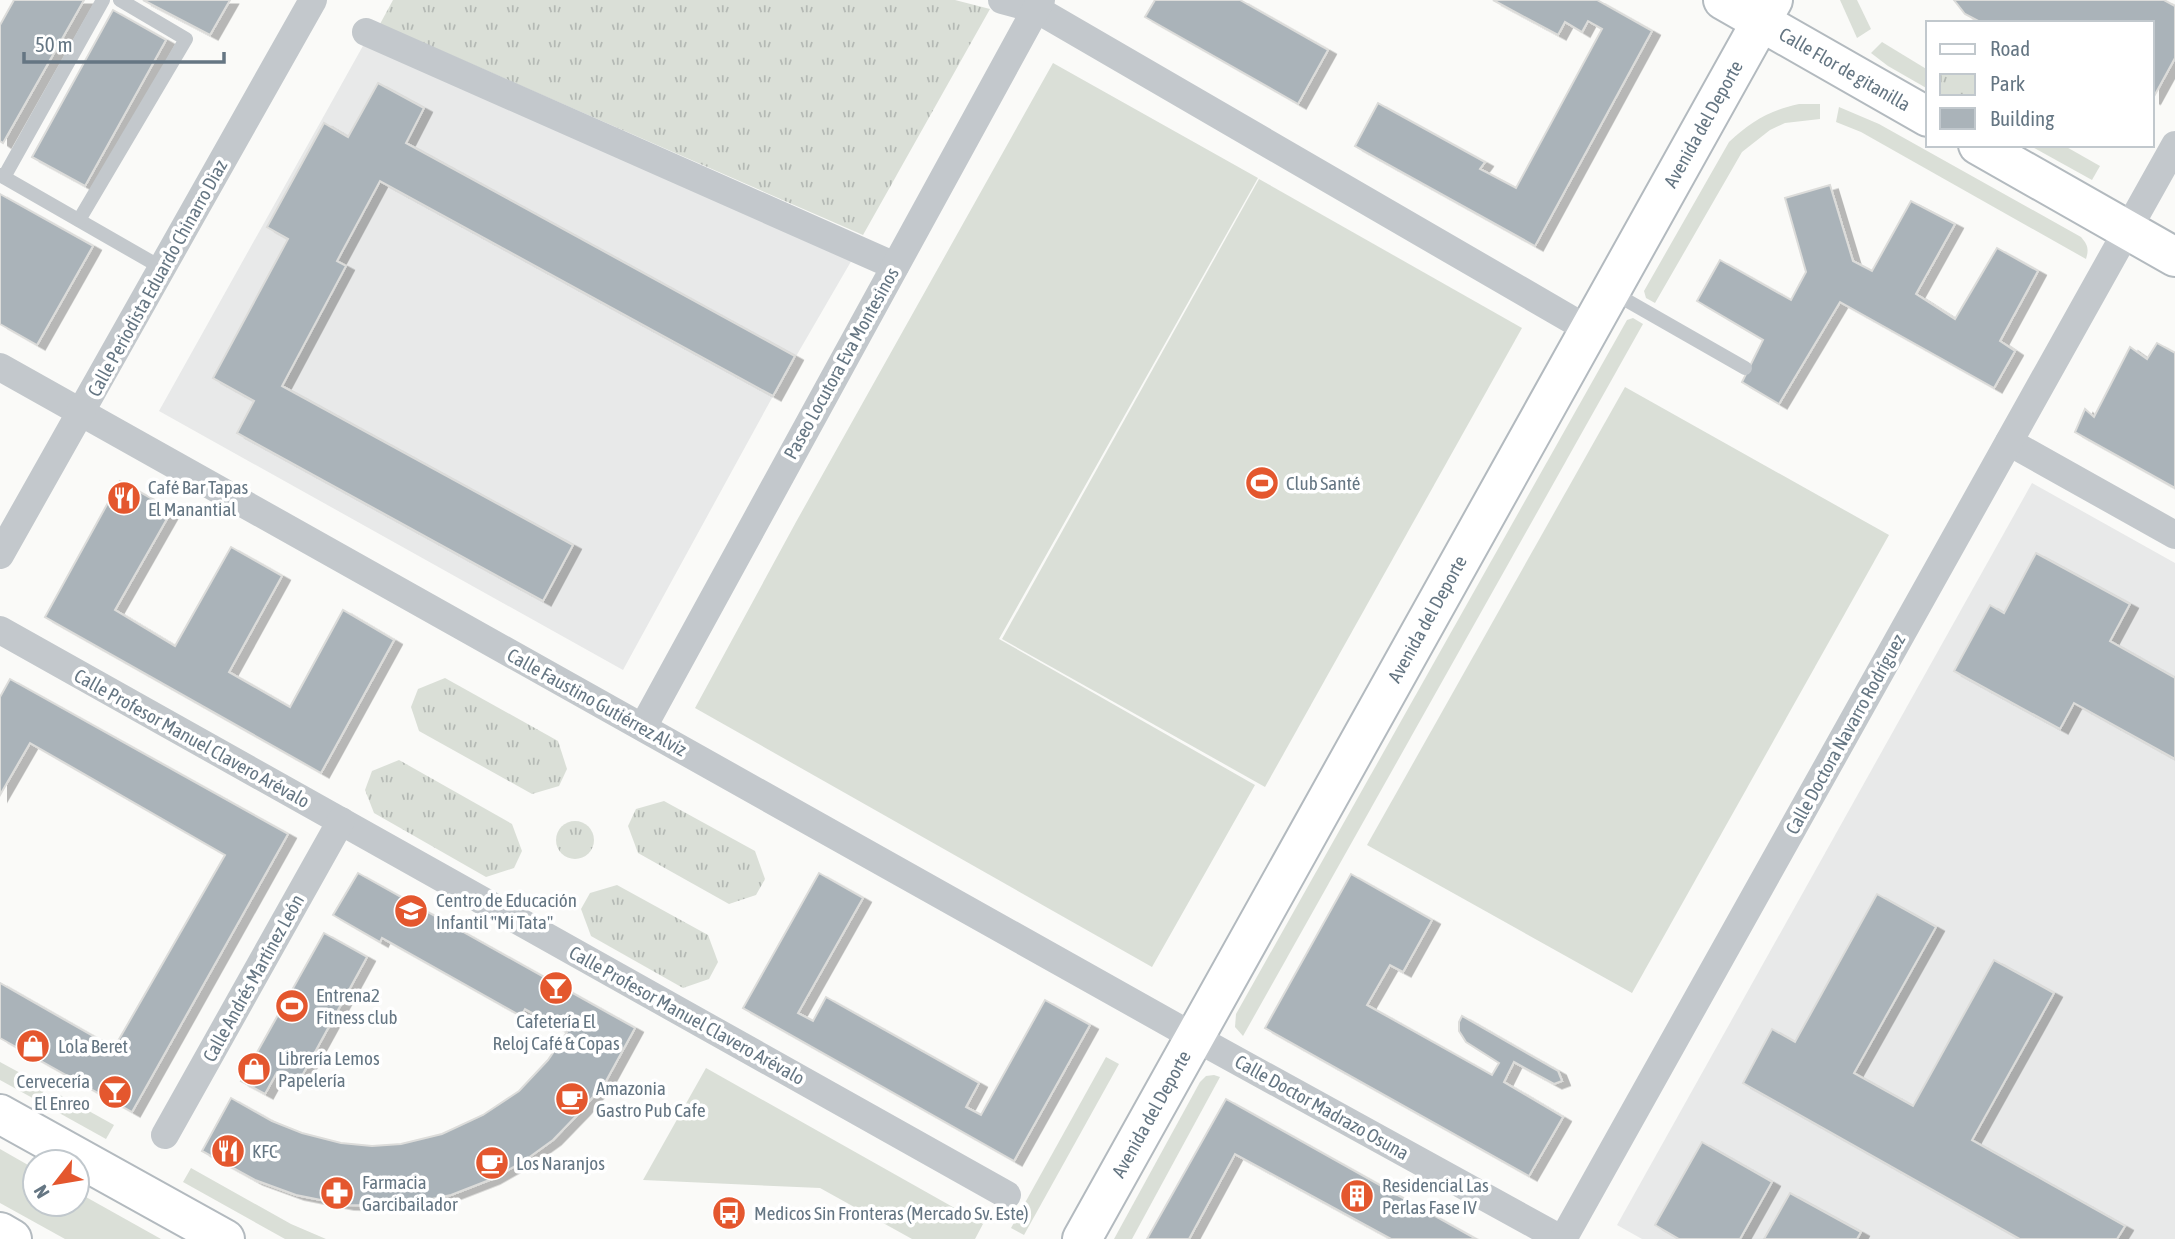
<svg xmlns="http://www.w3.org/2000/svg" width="2175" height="1239" viewBox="0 0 2175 1239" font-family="'Asap Condensed',sans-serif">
<defs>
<pattern id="park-tufts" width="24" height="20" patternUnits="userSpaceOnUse" patternTransform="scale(1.75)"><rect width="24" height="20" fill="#dadfd7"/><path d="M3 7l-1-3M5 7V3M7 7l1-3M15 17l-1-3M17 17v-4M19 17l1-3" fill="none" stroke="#b4b9b4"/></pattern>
<filter id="shadow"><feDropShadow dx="8" dy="4.5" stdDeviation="0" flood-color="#0004"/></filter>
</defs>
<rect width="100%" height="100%" fill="#fafaf8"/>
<!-- built -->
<g fill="#e8e9e9">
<polygon points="364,44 853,258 773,396 623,670 159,411"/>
<polygon points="2032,483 2175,563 2175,1239 1642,1239 1617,1225"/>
</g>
<!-- grass -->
<g fill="#dadfd7">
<polygon points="1840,0 1857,0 1871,29 1857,38"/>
<polygon points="1882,42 1928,70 1928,89 1888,66 1871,53"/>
<polygon points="1053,63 1258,178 999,639 1255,785 1152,967 695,708 796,522"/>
<path d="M1799 104H1820V119L1785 123 1770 130 1742 152 1655 303 1646 298 1644 291 1729 142C1750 122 1770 110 1799 104Z"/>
<path d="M1839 107 1879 124 2081 237C2088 245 2089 249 2086 259L1861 132 1836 122Z"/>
<polygon points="2029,145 2063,145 2100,166 2092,180"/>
<polygon points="1259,179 1522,328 1265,787 1002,639"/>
<polygon points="1633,318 1643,324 1243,1036 1235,1027 1236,1014 1627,320"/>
<polygon points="1625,387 1889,535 1632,993 1367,845"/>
<polygon points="1106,1057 1119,1064 1024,1235 1011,1228"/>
<polygon points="0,1062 46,1087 38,1101 0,1080"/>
<polygon points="706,1068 983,1224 975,1239 912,1239 820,1188 643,1180"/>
<polygon points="1214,1075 1220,1077 1132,1239 1114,1239 1200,1082 1206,1076"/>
<polygon points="60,1095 114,1125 106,1139 52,1109"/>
<polygon points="0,1149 35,1169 35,1204 77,1204 77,1192 161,1239 65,1239 0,1203"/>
<polygon points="191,1168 291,1224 326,1239 285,1239 183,1182"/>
</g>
<!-- park -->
<g fill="url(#park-tufts)">
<polygon points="393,0 955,0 990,9 863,235 380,24"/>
<polygon points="445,678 558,741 567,769 559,786 532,794 419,731 411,707 418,689"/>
<polygon points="399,760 512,824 522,851 514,868 486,877 374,813 365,790 372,771"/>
<polygon points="664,801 755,851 765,879 756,895 729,904 638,853 628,826 636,809"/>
<circle cx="575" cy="840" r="19"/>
<polygon points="617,885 708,935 718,962 709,979 683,988 591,936 581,909 590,893"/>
</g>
<!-- building -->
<g fill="#aab3b9" stroke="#dcdcda" stroke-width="2" filter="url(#shadow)">
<polygon points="14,0 84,0 3,143 0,141 0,25"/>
<polygon points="143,0 230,0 210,35"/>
<polygon points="1155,0 1240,0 1328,50 1298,104 1145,17"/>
<polygon points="1493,0 1597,0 1652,31 1535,246 1355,146 1378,103 1485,162 1480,169 1516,188 1602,29 1588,21 1582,32 1565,22 1558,35"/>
<polygon points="1954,0 2164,0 2175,6 2175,58 2152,100 2152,23 1982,23 1965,14"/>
<polygon points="113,10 166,40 85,186 32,157"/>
<polygon points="378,83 424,108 406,143 795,356 773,396 380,181 337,261 346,266 282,386 573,545 543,601 237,433 254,401 213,378 288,239 267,227 324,123 348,137"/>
<polygon points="1830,185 1853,261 1872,271 1911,201 1955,224 1916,294 1955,319 1997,248 2038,271 2000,341 2015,351 1994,388 1840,302 1779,404 1742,382 1763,340 1697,301 1720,260 1791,300 1806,272 1785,198"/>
<polygon points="0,194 93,246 37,345 0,324"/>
<polygon points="2157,343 2175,353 2175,488 2075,432 2085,409 2094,417 2130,347 2147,359"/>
<polygon points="120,481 172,510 115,610 175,646 231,547 282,576 229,672 290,707 343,610 394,640 321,773 45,617"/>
<polygon points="2036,553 2130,604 2110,641 2175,678 2175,759 2074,703 2060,729 1954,671 1990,605 2004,613"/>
<polygon points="10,679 288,834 132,1112 0,1038 0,983 114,1048 225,855 30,743 0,795 0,697"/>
<polygon points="358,873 635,1028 606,1081 582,1110 553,1140 524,1161 492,1179 451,1195 397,1206 346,1205 296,1195 255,1180 202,1151 231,1098 272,1121 302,1133 341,1143 372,1146 401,1144 442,1134 483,1115 519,1091 548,1060 567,1032 525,1009 521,1016 382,938 380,942 333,915"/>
<polygon points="819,873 863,898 798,1013 813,1021 826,997 979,1083 966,1107 981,1115 1045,1000 1090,1025 1014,1161 743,1008"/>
<polygon points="1351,874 1432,920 1403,972 1390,965 1367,1005 1492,1075 1499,1063 1466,1042 1459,1031 1459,1022 1462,1016 1558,1071 1562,1081 1554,1084 1514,1062 1504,1082 1563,1117 1529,1176 1265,1028"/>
<polygon points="1877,894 1936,927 1854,1073 1913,1106 1994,960 2054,993 1972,1140 2125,1226 2117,1239 2020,1239 1743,1083 1772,1029 1795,1042"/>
<polygon points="324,933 367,957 298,1083 277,1072 265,1094 241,1081"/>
<polygon points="1226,1099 1476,1239 1391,1239 1235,1154 1189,1239 1147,1239"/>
<polygon points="1702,1142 1772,1182 1740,1239 1679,1239 1655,1225"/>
<polygon points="1790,1193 1861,1232 1857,1239 1764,1239"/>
</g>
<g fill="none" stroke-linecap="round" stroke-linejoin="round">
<!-- secondary casing -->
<g stroke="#b3babf" stroke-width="42">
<g id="secondary">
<polyline points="1723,0 1928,117"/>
<polyline points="1978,145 2175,257"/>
<polyline points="0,1114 225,1239"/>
<polyline points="0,1232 12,1239"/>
<polyline points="1082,1239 1773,0"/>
</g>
</g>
<!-- lane -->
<g stroke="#c3c8cc" stroke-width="14">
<polyline points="0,175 162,268"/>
<polyline points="4,177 103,0"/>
<polyline points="79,220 186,39 120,0"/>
<polyline points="1612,292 1745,368"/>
</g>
<!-- street -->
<g stroke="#c3c8cc" stroke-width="28">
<polyline points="1002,0 1036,9 1589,330"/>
<polyline points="366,32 895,266"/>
<polyline points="0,367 1194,1037 1561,1239"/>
<polyline points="2009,442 2175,535"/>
<polyline points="0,555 313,0"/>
<polyline points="0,630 1007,1195"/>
<polyline points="643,727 1041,0"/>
<polyline points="165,1135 341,821"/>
<polyline points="1563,1239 2175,145"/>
</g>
<!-- secondary -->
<use href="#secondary" stroke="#fff" stroke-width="38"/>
</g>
<!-- icons -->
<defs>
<g id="stadium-disc" transform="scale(1.75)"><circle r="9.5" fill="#e4572e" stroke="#fff"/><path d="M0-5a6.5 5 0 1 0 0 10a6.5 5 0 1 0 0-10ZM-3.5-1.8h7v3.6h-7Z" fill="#fff"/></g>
<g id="restaurant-disc" transform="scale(1.75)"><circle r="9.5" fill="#e4572e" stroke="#fff"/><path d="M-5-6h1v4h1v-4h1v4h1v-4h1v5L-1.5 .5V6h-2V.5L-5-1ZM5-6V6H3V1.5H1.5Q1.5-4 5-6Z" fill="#fff"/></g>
<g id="school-disc" transform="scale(1.75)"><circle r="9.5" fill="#e4572e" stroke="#fff"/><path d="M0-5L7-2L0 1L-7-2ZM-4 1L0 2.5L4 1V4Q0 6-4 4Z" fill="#fff"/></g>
<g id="bar-disc" transform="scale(1.75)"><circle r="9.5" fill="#e4572e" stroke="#fff"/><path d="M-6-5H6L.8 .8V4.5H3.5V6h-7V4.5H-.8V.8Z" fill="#fff"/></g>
<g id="shop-disc" transform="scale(1.75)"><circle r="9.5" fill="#e4572e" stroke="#fff"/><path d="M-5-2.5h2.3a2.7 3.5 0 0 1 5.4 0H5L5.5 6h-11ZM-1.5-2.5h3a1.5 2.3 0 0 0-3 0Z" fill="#fff"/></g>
<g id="cafe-disc" transform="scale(1.75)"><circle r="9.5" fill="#e4572e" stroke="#fff"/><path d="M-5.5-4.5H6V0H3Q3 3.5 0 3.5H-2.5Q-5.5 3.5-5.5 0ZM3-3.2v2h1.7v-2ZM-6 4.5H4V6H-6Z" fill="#fff"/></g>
<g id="pharmacy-disc" transform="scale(1.75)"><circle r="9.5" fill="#e4572e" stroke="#fff"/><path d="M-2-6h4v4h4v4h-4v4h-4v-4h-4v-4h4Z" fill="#fff"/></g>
<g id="building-disc" transform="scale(1.75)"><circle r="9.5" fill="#e4572e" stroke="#fff"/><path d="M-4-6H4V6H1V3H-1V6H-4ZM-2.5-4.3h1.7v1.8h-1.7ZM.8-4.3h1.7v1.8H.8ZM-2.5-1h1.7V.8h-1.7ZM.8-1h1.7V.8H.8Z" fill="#fff"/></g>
<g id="bus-disc" transform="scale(1.75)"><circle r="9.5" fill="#e4572e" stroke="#fff"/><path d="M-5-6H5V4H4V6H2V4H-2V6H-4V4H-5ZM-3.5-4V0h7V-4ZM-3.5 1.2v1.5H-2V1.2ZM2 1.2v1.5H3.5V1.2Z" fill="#fff"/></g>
</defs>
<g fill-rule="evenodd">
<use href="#stadium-disc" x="1262" y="483"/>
<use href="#restaurant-disc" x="124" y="498"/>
<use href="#school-disc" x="411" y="911"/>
<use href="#bar-disc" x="556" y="988"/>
<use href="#stadium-disc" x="292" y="1006"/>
<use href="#shop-disc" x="33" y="1046"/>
<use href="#shop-disc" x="254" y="1069"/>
<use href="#bar-disc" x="115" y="1092"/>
<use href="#cafe-disc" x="572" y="1099"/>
<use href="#restaurant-disc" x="228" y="1151"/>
<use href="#cafe-disc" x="492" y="1163"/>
<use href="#pharmacy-disc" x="337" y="1193"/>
<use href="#building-disc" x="1357" y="1196"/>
<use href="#bus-disc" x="729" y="1213"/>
</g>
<g text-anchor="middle" stroke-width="7" stroke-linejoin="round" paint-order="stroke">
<!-- street labels -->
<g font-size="19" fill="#657683" stroke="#fff">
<text transform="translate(1845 69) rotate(30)" y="7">Calle Flor de gitanilla</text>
<text transform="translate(1703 124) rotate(-61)" y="7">Avenida del Deporte</text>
<text transform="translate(157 278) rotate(-61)" y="7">Calle Periodista Eduardo Chinarro Diaz</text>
<text transform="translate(841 363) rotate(-61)" y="7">Paseo Locutora Eva Montesinos</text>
<text transform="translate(1427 619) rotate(-61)" y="7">Avenida del Deporte</text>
<text transform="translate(597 702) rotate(29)" y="7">Calle Faustino Gutiérrez Alviz</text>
<text transform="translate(1845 734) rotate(-61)" y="7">Calle Doctora Navarro Rodríguez</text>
<text transform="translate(192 738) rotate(29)" y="7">Calle Profesor Manuel Clavero Arévalo</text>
<text transform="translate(253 978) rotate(-61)" y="7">Calle Andrés Martínez León</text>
<text transform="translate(687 1015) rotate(29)" y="7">Calle Profesor Manuel Clavero Arévalo</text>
<text transform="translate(1322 1107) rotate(29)" y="7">Calle Doctor Madrazo Osuna</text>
<text transform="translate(1151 1114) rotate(-61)" y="7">Avenida del Deporte</text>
</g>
<!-- poi labels -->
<g font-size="19" fill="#657683" stroke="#fff" text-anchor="start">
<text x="1286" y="490">Club Santé</text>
<text x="148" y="494">Café Bar Tapas<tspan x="148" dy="22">El Manantial</tspan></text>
<text x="436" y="907">Centro de Educación<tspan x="436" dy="22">Infantil "Mi Tata"</tspan></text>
<text x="316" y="1002">Entrena2<tspan x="316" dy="22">Fitness club</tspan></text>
<text x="556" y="1028" text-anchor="middle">Cafetería El<tspan x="556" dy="22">Reloj Café &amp; Copas</tspan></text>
<text x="58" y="1053">Lola Beret</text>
<text x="278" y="1065">Librería Lemos<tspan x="278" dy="22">Papelería</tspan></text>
<text x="90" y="1088" text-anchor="end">Cervecería<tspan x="90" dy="22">El Enreo</tspan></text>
<text x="596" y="1095">Amazonia<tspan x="596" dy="22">Gastro Pub Cafe</tspan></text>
<text x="252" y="1158">KFC</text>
<text x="516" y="1170">Los Naranjos</text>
<text x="362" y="1189">Farmacia<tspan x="362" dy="22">Garcibailador</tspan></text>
<text x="1382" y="1192">Residencial Las<tspan x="1382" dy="22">Perlas Fase IV</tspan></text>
<text x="754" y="1220">Medicos Sin Fronteras (Mercado Sv. Este)</text>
</g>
</g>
<!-- legend -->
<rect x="1926" y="21" width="228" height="126" fill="#ffffff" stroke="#c1c8cd" stroke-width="2"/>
<rect x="1940" y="44" width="35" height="10" fill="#ffffff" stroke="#c1c8cd" stroke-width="2"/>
<text x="1990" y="56" font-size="21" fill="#657683">Road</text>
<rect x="1940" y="74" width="35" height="21" fill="url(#park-tufts)" stroke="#c1c8cd" stroke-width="2"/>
<text x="1990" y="91" font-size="21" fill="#657683">Park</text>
<rect x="1940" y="108" width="35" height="21" fill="#aab3b9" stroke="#c1c8cd" stroke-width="2"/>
<text x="1990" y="126" font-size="21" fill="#657683">Building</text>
<!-- north arrow -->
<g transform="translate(56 1183) rotate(239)"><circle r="33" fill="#ffffff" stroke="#c1c8cd" stroke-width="2"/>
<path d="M0-5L12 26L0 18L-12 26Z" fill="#e4572e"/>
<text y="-10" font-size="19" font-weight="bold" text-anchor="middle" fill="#657683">N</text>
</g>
<!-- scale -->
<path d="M24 52v10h200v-10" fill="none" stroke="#657683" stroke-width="3.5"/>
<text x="35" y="52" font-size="21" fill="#657683" stroke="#ffffff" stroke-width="5" paint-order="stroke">50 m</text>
</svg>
